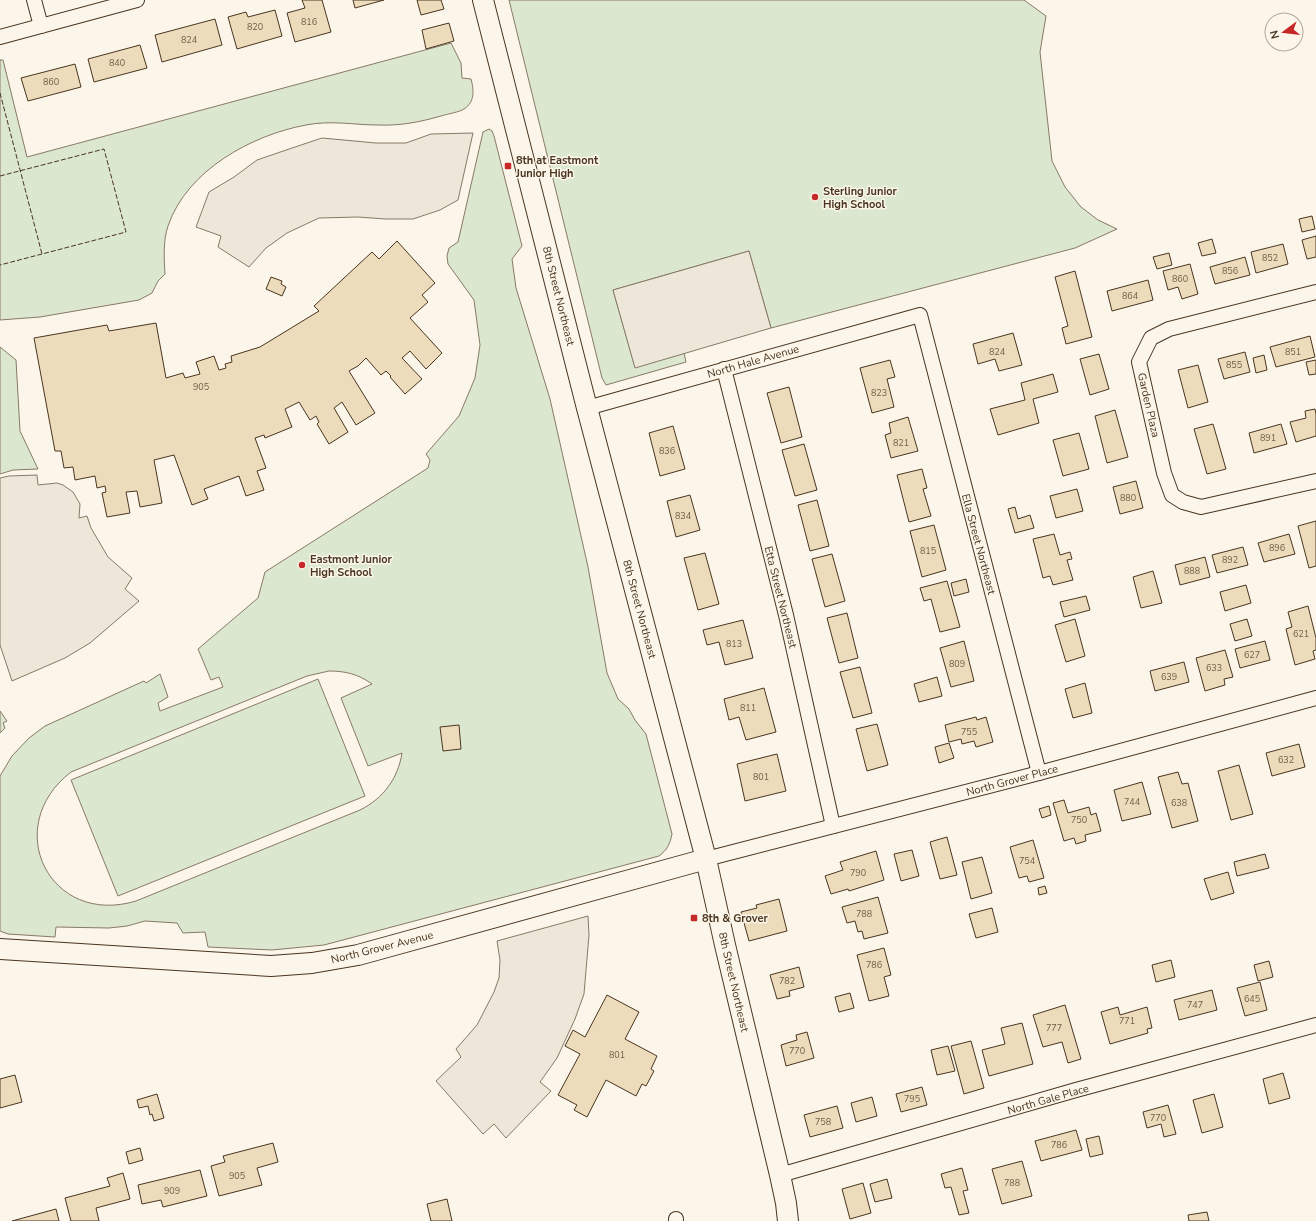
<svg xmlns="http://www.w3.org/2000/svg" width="1316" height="1221" viewBox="0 0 1316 1221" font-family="'Nunito Sans',sans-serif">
<rect width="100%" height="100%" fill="#fbf6e9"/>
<!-- green -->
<g fill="#dce7d0" stroke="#887966" fill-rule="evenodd">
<polygon points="509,0 1024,0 1046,16 1040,52 1052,161 1065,187 1081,207 1098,220 1117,229 1075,248 771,328 749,251 613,290 635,367 684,353 686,362 606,385 602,378"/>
<path d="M451 43 461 63 462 78 471 79C474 90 475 102 464 109 460 112 447 114 441 116 420 122 400 126 378 125 354 125 331 120 306 125 252 135 187 170 168 226 163 241 164 257 165 274L158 281 152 293 139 300 40 317 0 320V60H3L27 157Z"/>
<path d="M489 129 492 131 494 136 522 246 512 259 516 288 550 399 588 567 607 673 618 699 629 709 635 720 646 734 672 834C670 844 667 850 659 856L324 945 272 950 208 947 205 932 183 933 177 923 145 921 127 926 109 928 56 927 55 937 8 934 0 931V776L12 756 29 738 45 726 144 681 146 683 160 674 168 697 158 703 160 711 223 687 219 677 211 680 198 649 258 598 265 572 428 468 430 460 426 454 459 416 475 378 480 345 474 300 448 264 447 256 449 248 458 242 483 132ZM329 671C345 671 358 674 372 684L341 698 368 766 402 753C398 778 384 798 360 810L136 901C50 927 0 827 71 772L307 676Z"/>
<polygon points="0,347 16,360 20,431 38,469 13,470 0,474"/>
<polygon points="318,679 365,796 118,896 71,780"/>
<polygon points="0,711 7,721 3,723 5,728 0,733"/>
</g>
<!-- parking -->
<g fill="#ede7d9" stroke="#887966">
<polygon points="473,133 458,200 440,210 413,219 385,219 358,217 319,218 287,233 266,248 249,267 218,247 221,236 196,227 209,192 234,177 257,160 292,148 322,138 376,143 406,143 431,134"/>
<polygon points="749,251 771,328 635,368 613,290"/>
<polygon points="37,475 38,485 57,483 63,485 73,492 80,504 79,518 87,516 91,528 108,557 132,578 125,589 139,601 90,643 65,658 12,681 0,645 0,478 9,476"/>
<polygon points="588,916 589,935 584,994 575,1019 557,1058 540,1082 551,1091 506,1138 494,1124 483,1134 436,1081 461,1057 456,1049 477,1025 494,992 499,978 500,960 497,941"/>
</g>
<!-- building -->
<g fill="#ecdcbc" stroke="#4a3520">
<polygon points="302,0 322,0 331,32 295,42 287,13 305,8"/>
<polygon points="353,0 384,0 355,8"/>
<polygon points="417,0 441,0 444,9 421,15"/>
<polygon points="275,10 282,36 237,49 228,17 246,12 248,17"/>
<polygon points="215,19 222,45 162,62 155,35"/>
<polygon points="449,23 454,41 426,49 422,30"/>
<polygon points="140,45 147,68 94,82 88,59"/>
<polygon points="75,64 81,87 28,101 21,78"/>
<polygon points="1312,216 1315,229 1302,232 1299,219"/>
<polygon points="1316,236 1316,257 1307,259 1302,240"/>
<polygon points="1212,239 1216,253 1202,256 1198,243"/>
<polygon points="397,241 435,283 422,295 428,302 410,318 442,353 426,369 410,351 402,358 422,379 405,394 390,377 391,376 386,371 381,375 366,358 358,366 349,371 375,413 356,425 342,402 334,408 348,432 329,444 317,424 319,422 316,416 310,420 299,402 285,409 292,427 265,438 264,435 255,438 266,468 257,471 264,490 246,496 239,476 204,489 208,499 192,505 174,455 154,460 162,503 140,507 137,491 126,492 130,513 107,517 102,493 106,492 105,486 97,488 95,476 75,480 73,467 64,468 61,451 55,451 34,338 107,325 109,331 156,323 166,378 183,373 185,378 200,374 196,362 214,356 219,370 226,368 225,364 232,362 231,356 260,347 319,311 314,306 372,252 379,259"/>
<polygon points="1283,244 1288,264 1256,273 1251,252"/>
<polygon points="1169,253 1172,265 1157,269 1153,257"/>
<polygon points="1245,257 1250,275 1215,284 1210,267"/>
<polygon points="1190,264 1198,294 1182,299 1178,287 1168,290 1163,271"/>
<polygon points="1075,271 1092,337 1066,344 1062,328 1068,326 1055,277"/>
<polygon points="271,277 282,281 281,284 286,287 282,296 266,289"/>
<polygon points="1148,280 1153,300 1112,311 1107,291"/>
<polygon points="1013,333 1022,365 999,371 995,359 978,364 973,344"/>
<polygon points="1310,336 1315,357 1276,367 1270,347"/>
<polygon points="1245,352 1250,372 1224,379 1218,359"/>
<polygon points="1099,354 1109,389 1090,395 1080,359"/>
<polygon points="1264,355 1267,370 1256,373 1253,358"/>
<polygon points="890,360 895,377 887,379 894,407 872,413 860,368"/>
<polygon points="1316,360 1316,374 1309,375 1306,362"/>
<polygon points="1198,365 1208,402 1188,408 1178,370"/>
<polygon points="1053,374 1058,392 1033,399 1039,423 998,435 990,409 1025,400 1021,383"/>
<polygon points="789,387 802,437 781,443 767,393"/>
<polygon points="1315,409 1316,414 1316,436 1296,442 1290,422 1306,418 1305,411"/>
<polygon points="1115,410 1128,457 1107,463 1095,416"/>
<polygon points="908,417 918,451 891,458 885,435 891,433 889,423"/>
<polygon points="1213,424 1226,469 1207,474 1194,429"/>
<polygon points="1281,424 1287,444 1254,453 1249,433"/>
<polygon points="673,426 685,469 660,476 649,433"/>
<polygon points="1079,433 1089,469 1063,476 1053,440"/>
<polygon points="804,444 817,490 795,496 782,450"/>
<polygon points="922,469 927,488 923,489 931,516 909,522 897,475"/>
<polygon points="1136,481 1143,508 1120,514 1113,487"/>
<polygon points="1077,489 1083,511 1056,518 1050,496"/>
<polygon points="690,495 700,530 676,537 667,501"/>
<polygon points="817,500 829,546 810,551 798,505"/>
<polygon points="1015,507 1018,519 1030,515 1034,528 1015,533 1008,509"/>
<polygon points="1316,521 1316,566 1309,568 1298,526"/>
<polygon points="934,525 946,570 922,577 910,531"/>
<polygon points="1054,534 1060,555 1070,552 1072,559 1067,560 1073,580 1053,585 1050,576 1043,578 1033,539"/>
<polygon points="1289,534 1295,554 1264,562 1258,543"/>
<polygon points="1243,547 1248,565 1217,573 1212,555"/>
<polygon points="705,553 719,604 698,610 684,558"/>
<polygon points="832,554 845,601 825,607 812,559"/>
<polygon points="1205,557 1210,577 1180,585 1175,565"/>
<polygon points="1153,571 1162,603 1141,608 1133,577"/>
<polygon points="966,579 969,592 954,596 951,583"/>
<polygon points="947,581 960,627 940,632 931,599 924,601 920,588"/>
<polygon points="1246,585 1251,603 1225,611 1220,592"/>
<polygon points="1086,596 1090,610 1064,617 1060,602"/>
<polygon points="1308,606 1316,638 1316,650 1313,651 1315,659 1295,665 1286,629 1292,627 1288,612"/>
<polygon points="847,613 858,658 839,663 827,618"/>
<polygon points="1075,619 1085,656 1066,662 1055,625"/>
<polygon points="1247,619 1252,636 1235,641 1230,624"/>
<polygon points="743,620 753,658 725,665 719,642 707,645 703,630"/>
<polygon points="964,641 974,681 951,687 940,648"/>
<polygon points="1265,641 1270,660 1240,668 1235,649"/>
<polygon points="1225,650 1233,677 1224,679 1225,685 1205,691 1196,658"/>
<polygon points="1184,662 1189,682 1155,691 1150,671"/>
<polygon points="860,667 872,713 853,718 840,672"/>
<polygon points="937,677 942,696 919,702 914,684"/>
<polygon points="1085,683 1092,713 1073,718 1065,689"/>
<polygon points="764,688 776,732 746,740 739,717 729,720 724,699"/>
<polygon points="976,717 977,720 986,717 993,742 976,747 974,741 962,744 961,739 949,742 945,725"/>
<polygon points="877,724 888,765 867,771 856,729"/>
<polygon points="459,725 461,749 443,751 440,727"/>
<polygon points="949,743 954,758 939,763 935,747"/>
<polygon points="1299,744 1305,767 1272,776 1266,753"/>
<polygon points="777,754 786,791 745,801 737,764"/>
<polygon points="1239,765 1253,814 1231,820 1218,771"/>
<polygon points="1178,772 1182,784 1188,783 1198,821 1172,828 1158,777"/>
<polygon points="1142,782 1151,814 1122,821 1114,790"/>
<polygon points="1064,800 1068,813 1089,807 1091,815 1096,813 1101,831 1085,835 1086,841 1076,844 1074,838 1064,841 1053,803"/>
<polygon points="1049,806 1051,815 1042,818 1039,809"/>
<polygon points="947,837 957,875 940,879 930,842"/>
<polygon points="1033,840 1044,878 1029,882 1027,876 1019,878 1010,847"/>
<polygon points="912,850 919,876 901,881 894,854"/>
<polygon points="876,851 884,880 849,891 848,889 831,894 825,876 843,870 840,862"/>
<polygon points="1265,854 1269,868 1237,876 1234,862"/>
<polygon points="982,857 992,893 971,899 962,862"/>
<polygon points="1228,872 1234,893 1211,900 1204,879"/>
<polygon points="1045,886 1047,893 1039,895 1038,888"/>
<polygon points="878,897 888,933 864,939 862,931 858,932 855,921 847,923 842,907"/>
<polygon points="779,899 787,931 749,941 741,912 757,908 756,905"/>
<polygon points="992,908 998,932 976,938 969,914"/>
<polygon points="884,948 891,975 884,977 889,996 869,1001 857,955"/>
<polygon points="1171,960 1175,977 1156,982 1152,965"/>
<polygon points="1269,961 1273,977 1258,981 1254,965"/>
<polygon points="799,967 804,987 789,991 790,996 777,999 770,975"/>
<polygon points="1260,982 1267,1010 1245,1016 1237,988"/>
<polygon points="1212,990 1217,1010 1179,1020 1174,1000"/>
<polygon points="850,993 854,1008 839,1012 835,997"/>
<polygon points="607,995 639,1012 625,1039 657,1056 651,1069 654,1071 646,1086 642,1084 636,1096 606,1080 587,1117 574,1110 577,1105 558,1095 580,1054 565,1046 573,1030 585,1037"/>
<polygon points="1065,1005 1081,1059 1068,1063 1062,1042 1043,1047 1033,1015"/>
<polygon points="1118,1007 1120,1015 1147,1007 1152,1028 1147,1029 1148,1033 1110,1044 1101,1012"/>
<polygon points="1022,1023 1033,1064 989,1076 982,1050 1005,1044 1001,1028"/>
<polygon points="807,1032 814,1058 786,1066 781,1045 797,1040 796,1035"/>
<polygon points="971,1041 984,1088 964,1094 951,1046"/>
<polygon points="948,1046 955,1071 937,1075 931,1050"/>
<polygon points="1283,1073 1290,1098 1269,1104 1263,1079"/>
<polygon points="15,1075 22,1102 0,1108 0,1079"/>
<polygon points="922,1087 927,1105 901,1112 896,1094"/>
<polygon points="157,1094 164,1118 154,1121 152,1114 150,1115 148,1106 139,1108 137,1100"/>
<polygon points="1214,1094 1223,1127 1202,1133 1193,1100"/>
<polygon points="872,1097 877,1116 856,1122 851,1103"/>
<polygon points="1168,1105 1176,1134 1164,1137 1161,1124 1147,1128 1143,1112"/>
<polygon points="837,1106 843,1128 810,1137 804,1115"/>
<polygon points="1076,1130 1082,1150 1041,1161 1035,1141"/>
<polygon points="1099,1136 1103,1154 1090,1157 1086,1139"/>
<polygon points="273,1143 278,1162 257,1168 262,1185 219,1196 211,1166 225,1162 223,1156"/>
<polygon points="140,1148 143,1160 129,1164 126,1152"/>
<polygon points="1022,1161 1032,1196 1002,1204 992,1169"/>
<polygon points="962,1168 968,1190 963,1191 969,1213 959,1215 951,1187 945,1188 941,1174"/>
<polygon points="200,1170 207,1196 163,1207 161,1200 142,1204 138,1185"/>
<polygon points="123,1173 130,1199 96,1208 99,1221 71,1221 65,1198 110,1186 107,1178"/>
<polygon points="887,1179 892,1198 875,1202 870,1184"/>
<polygon points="863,1183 871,1213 850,1219 842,1189"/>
<polygon points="447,1199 452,1221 431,1221 427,1204"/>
<polygon points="56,1209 59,1221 12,1221"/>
<polygon points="1207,1212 1209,1221 1189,1221 1188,1215"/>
</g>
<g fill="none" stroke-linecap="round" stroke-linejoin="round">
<!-- street casing -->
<g stroke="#4a3520" stroke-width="16">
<g id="street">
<polyline points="34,0 41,26"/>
<polyline points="0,37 137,0"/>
<polyline points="1316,292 1169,329 1151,338 1139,362 1164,473 1172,495 1183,502 1201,507 1316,481"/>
<polyline points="724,369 786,615 833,826"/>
<polyline points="587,408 920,315 1039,773"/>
<polyline points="706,859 1039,773 1316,698"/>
<polyline points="780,1175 1076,1090 1316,1025"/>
<polyline points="676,1221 676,1219"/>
</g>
</g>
<!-- secondary casing -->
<g stroke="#4a3520" stroke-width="22">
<g id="secondary">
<polyline points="483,0 587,408 706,859 725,945 780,1175 786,1203 788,1221"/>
<polyline points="0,949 271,966 312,963 358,955 706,859"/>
</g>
</g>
<!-- street -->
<use href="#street" stroke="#fbf6e9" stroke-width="14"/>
<!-- secondary -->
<use href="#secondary" stroke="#fbf6e9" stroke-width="20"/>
<!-- fence -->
<g stroke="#4a3520" stroke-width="1" stroke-dasharray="5 2" stroke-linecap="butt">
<polyline points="0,93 42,254"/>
<polyline points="0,176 104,149 126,232 0,265"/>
</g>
</g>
<!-- markers -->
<g fill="#c62828" stroke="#fbf6e9" stroke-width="1.5">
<rect x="504" y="162" width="8" height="8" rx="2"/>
<circle cx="815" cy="197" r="4"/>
<circle cx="302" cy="565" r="4"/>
<rect x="690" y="914" width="8" height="8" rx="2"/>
</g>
<g text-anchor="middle" stroke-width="3" stroke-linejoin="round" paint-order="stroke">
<!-- number labels -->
<g font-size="9" fill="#725f47">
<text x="309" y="25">816</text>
<text x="255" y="30">820</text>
<text x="189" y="43">824</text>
<text x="117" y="66">840</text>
<text x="51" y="85">860</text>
<text x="1270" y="261">852</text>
<text x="1230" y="274">856</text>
<text x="1180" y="282">860</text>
<text x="1130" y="299">864</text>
<text x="997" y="355">824</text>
<text x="1293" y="355">851</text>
<text x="1234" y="368">855</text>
<text x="201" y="390">905</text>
<text x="879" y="396">823</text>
<text x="1268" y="441">891</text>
<text x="901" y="446">821</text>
<text x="667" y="454">836</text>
<text x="1128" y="501">880</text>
<text x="683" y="519">834</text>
<text x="1277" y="551">896</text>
<text x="928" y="554">815</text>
<text x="1230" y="563">892</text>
<text x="1192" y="574">888</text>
<text x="1301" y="637">621</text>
<text x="734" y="647">813</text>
<text x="1252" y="658">627</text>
<text x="957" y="667">809</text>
<text x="1214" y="671">633</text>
<text x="1169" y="680">639</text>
<text x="748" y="711">811</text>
<text x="969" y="735">755</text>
<text x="1286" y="763">632</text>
<text x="761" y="780">801</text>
<text x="1132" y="805">744</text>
<text x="1179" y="806">638</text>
<text x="1079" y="823">750</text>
<text x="1027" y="864">754</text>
<text x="858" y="876">790</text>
<text x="864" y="917">788</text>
<text x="874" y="968">786</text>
<text x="787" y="984">782</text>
<text x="1252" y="1002">645</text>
<text x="1195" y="1008">747</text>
<text x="1127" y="1024">771</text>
<text x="1054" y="1031">777</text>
<text x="797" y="1054">770</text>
<text x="617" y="1058">801</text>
<text x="912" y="1102">795</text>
<text x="1158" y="1121">770</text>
<text x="823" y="1125">758</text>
<text x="1059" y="1148">786</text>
<text x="237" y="1179">905</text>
<text x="1012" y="1186">788</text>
<text x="172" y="1194">909</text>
</g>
<!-- poi labels -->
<g font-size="11" font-weight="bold" fill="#4a3520" stroke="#fbf6e9" text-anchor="start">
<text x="516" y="164">8th at Eastmont<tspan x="516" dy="13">Junior High</tspan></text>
<text x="823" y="195">Sterling Junior<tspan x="823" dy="13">High School</tspan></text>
<text x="310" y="563">Eastmont Junior<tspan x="310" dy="13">High School</tspan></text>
<text x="702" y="922">8th &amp; Grover</text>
</g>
<!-- street labels -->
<g font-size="11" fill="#4a3520" stroke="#fbf6e9">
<text transform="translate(559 296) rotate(76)" y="4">8th Street Northeast</text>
<text transform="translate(753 361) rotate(-16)" y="4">North Hale Avenue</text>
<text transform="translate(1149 405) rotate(77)" y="4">Garden Plaza</text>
<text transform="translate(979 544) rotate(75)" y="4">Ella Street Northeast</text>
<text transform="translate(781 597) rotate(76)" y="4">Etta Street Northeast</text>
<text transform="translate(640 609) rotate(75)" y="4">8th Street Northeast</text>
<text transform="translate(1012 780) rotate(-15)" y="4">North Grover Place</text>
<text transform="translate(382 947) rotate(-14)" y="4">North Grover Avenue</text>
<text transform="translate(734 982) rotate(77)" y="4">8th Street Northeast</text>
<text transform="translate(1048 1099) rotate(-16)" y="4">North Gale Place</text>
</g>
</g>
<!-- north arrow -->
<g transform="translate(1284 32) rotate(255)"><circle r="19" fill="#fbf6e9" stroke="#b4a999"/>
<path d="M0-3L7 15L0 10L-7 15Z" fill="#c62828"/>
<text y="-6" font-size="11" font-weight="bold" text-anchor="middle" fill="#4a3520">N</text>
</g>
</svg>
